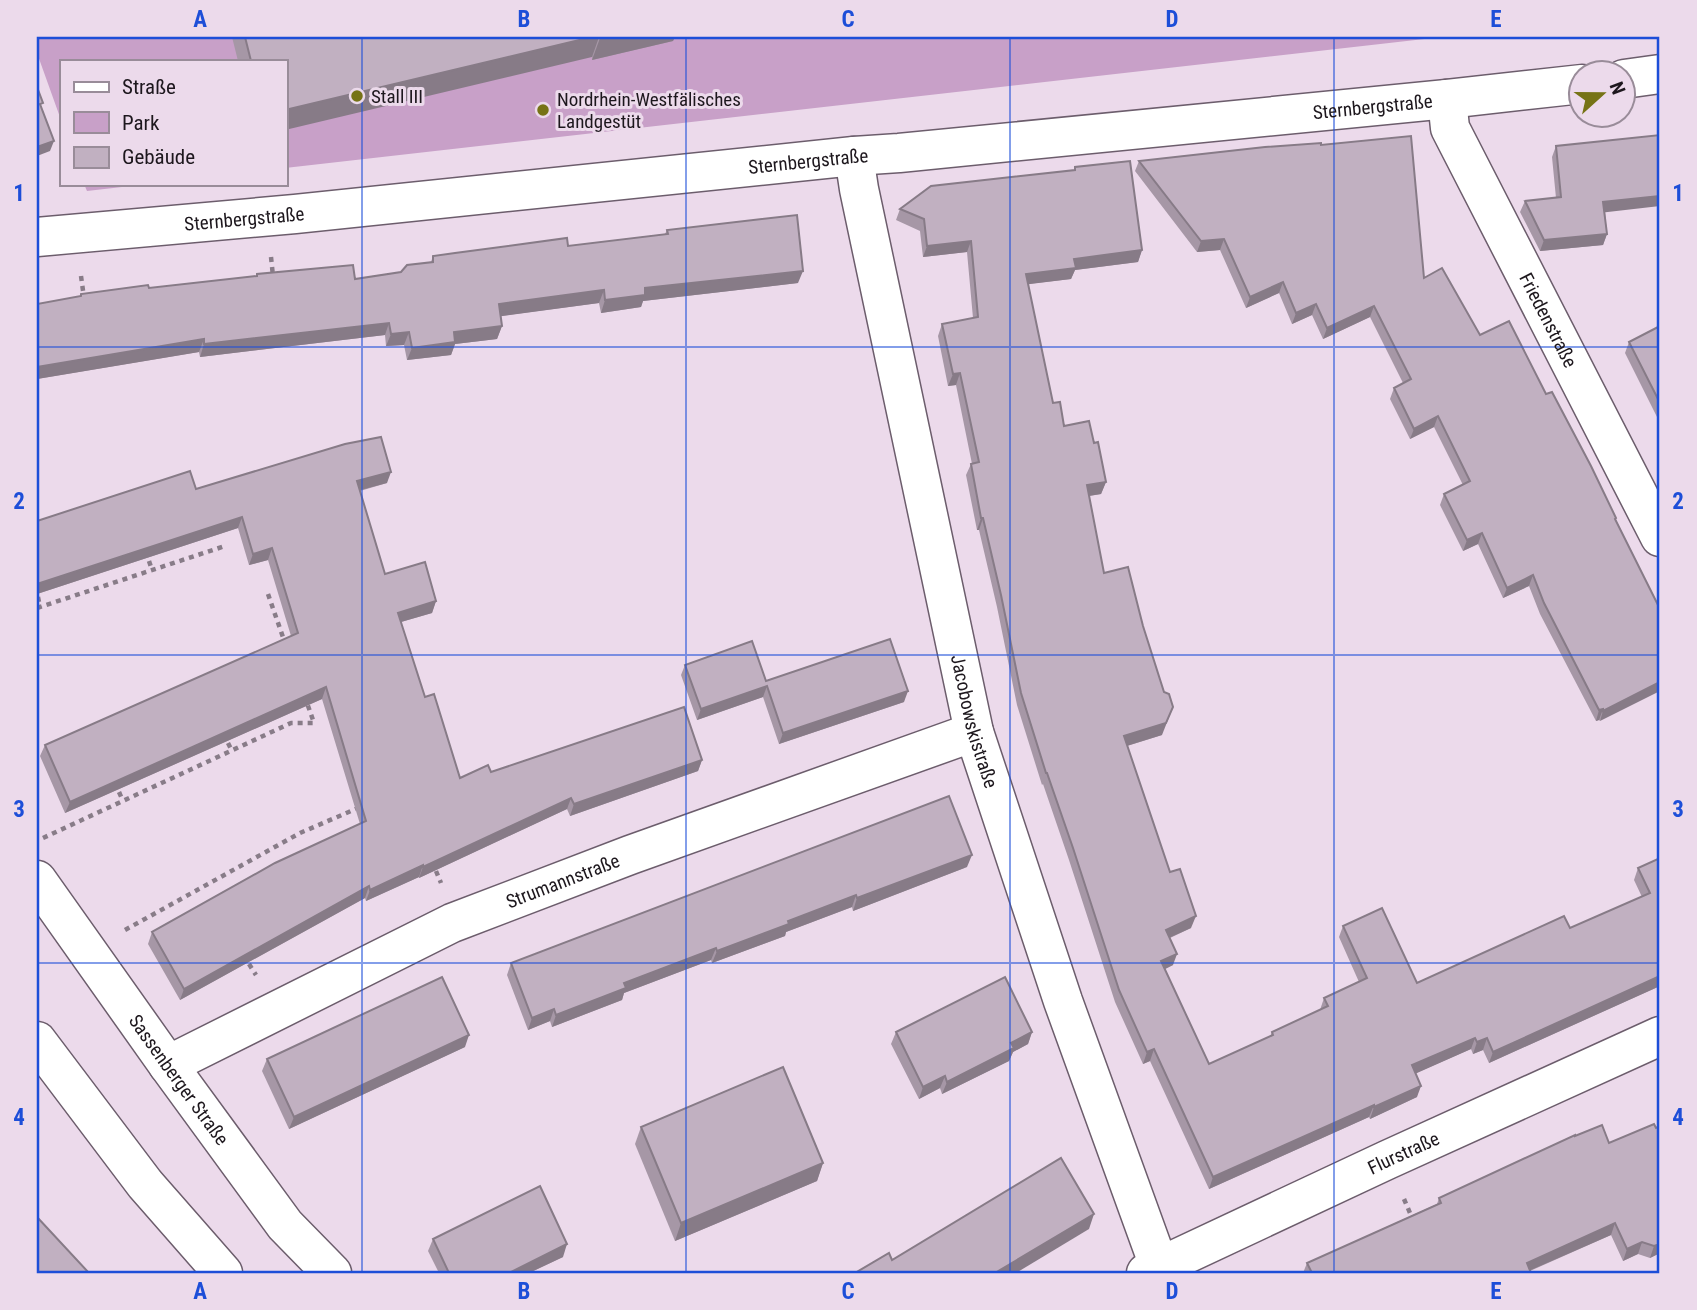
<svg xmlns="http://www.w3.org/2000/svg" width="1697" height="1310" viewBox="0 0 1697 1310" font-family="'Roboto Condensed',sans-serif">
<rect width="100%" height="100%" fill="#ecdaeb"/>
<g fill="#c8a0c8">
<path d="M37,37H1442L285,168V61H61V120L37,53Z"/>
<path d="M84,184H148L87,191Z"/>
</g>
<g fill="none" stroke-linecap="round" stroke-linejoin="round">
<g stroke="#6c5d6c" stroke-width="41">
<g id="street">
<path d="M1624,79L1660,74"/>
<path id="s1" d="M1447,99L1450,128L1660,537"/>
<path id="s2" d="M854,156L859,189L974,732L1063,1001L1159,1266"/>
<path id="s3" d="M37,237L295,214L854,156L899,153L1447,99L1582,84"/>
<path id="s4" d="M37,880L168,1065L285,1225L332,1273"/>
<path id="s5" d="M168,1065L452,923L630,855L974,732"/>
<path id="s6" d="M1146,1273L1387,1160L1660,1036"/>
</g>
</g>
<g stroke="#6c5d6c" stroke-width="41">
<path id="secondary" d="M37,1041L145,1184L223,1273"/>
</g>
<g stroke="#887c88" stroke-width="4.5" stroke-dasharray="5 5" stroke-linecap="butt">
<path d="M271,257L273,276"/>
<path d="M81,276L84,298"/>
<path d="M149,561L152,570"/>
<path d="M268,594L285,643"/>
<path d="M38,597L40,607"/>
<path d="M37,608L225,546"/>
<path d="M228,743L232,751"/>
<path d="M119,792L123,801"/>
<path d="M43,838L291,723H314L306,700"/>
<path d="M436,871L441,883"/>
<path d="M125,930L300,833L358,808"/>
<path d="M249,964L256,975"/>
<path d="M1404,1199L1413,1220"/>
</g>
<use href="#street" stroke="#fff" stroke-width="38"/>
<use href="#secondary" stroke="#fff" stroke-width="38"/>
</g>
<g fill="#a697a6">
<path d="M232,37H675L673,41L592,60V57L285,61H238Z"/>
<path d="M1321,145L1424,278L1480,335L1546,394L1616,518V520L1660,609L1600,721L1599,720L1596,721L1540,614L1529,586L1503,598L1478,544L1463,551L1440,505L1444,494L1463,485L1434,427L1410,439L1390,399L1394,388L1403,383L1370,317L1323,339L1312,315L1292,324L1279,293L1246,308L1220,250L1197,252L1135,171L1139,161Z"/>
<path d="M1556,146L1605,212L1607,234L1603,245L1540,251L1520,212L1525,201L1556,198L1552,157Z"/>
<path d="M1075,167L1142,250L1138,262L1075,270L1071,279L1028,284L1053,403L1064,426L1094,443L1106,482L1101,494L1089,496L1104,573L1162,735L1127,746L1170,872L1191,928L1170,938L1173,965L1165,969L1209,1064L1270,1037L1272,1032L1320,1010L1324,998L1359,982L1339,937L1343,926L1417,983L1570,928L1642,897L1634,880L1638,868L1660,858V986L1489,1063L1483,1050L1473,1054L1471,1049L1416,1073L1417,1097L1370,1119L1369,1117L1209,1189L1150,1061L1143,1064L1115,1002L1069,860L1043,784L1042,785L1017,705L997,607L979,530H977L966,475L971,464H972L956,385L948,386L938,336L942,324L973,318L967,252L923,257L920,231L896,220L900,209L1074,170Z"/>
<path d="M667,230L798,283L643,301L641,307L601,313L599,303L501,316L502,326L497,339L455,344L451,355L407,360L404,345L386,346L385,335L200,357L199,352L37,379V304L80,296L81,294L149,288L355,279L401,272L431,262L433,256L568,246L665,234Z"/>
<path d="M1660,326V416L1657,417L1625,353L1629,342Z"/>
<path d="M387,483L360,491L385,574L436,601L432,613L401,622L425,697L460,778L491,772L702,760L698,771L570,816L567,809L419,878V877L366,901L365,898L180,1000L148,944L152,932L360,824L322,699L65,813L40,756L45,745L291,636L268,560L249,565L238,528L37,594V521L196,489Z"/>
<path d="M685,665L766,681L904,702L779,744L763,697L697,720L681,675Z"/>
<path d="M967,867L853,911L852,907L786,932L785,936L712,963L711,960L624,993L622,1000L552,1027L550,1021L528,1030L507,975L511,963Z"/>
<path d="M896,1032H1032L1028,1044L1013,1052L1009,1061L942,1094L940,1088L919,1099L891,1044Z"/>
<path d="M465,1047L289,1129L262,1071L267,1059Z"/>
<path d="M1660,1126V1253L1650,1258L1638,1254L1623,1261L1611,1235L1530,1271L1531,1273H1303L1307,1263L1437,1204L1439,1198L1575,1136L1609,1143Z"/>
<path d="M641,1127L823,1163L817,1181L675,1241L635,1144Z"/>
<path d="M433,1239L563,1257L529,1273H439L428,1251Z"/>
</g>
<g fill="#877b87">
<path d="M592,37H599L592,57L285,130V110Z"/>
<path d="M606,37H675L673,41L592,60L600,38Z"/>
<path d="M54,141L50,151L37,156V147Z"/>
<path d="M1660,196V206L1599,213L1603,202Z"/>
<path d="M1607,234L1603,245L1540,251L1544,240Z"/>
<path d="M1224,239L1220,250L1197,252L1201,241Z"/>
<path d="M971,241L967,252L923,257L927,246Z"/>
<path d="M1142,250L1138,262L1075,270L1071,279L1022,285L1026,274L1074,259Z"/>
<path d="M803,271L798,283L643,301L641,307L601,313L605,300L645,288Z"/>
<path d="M1283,282L1279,293L1246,308L1250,297Z"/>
<path d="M604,290L599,303L495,317L499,304Z"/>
<path d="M1316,304L1312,315L1292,324L1296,313Z"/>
<path d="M1374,306L1370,317L1323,339L1327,328Z"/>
<path d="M389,323L385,335L200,357L204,344Z"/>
<path d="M502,326L497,339L455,344L451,355L407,360L412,348L454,332Z"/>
<path d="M409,332L404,345L386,346L391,334Z"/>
<path d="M204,339L199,352L37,379V367Z"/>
<path d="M960,373L956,385L948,386L953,374Z"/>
<path d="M1438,416L1434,427L1410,439L1414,429Z"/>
<path d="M391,472L387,483L353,492L357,481Z"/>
<path d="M1106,482L1101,494L1082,497L1087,485Z"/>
<path d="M242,517L238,528L37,594V584Z"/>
<path d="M981,518H983L979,530H977Z"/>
<path d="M1482,533L1478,544L1463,551L1467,540Z"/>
<path d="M272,548L268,560L249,565L253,554Z"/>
<path d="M1533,575L1529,586L1503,598L1507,588Z"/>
<path d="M436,601L432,613L394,624L398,613Z"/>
<path d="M1660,682V691L1600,721L1603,711Z"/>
<path d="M767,686L763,697L697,720L701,709Z"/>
<path d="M326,687L322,699L65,813L70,802Z"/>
<path d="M908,691L904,702L779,744L783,733Z"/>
<path d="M1173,707L1162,735L1120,748L1124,736Z"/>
<path d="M1603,709L1599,720L1596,721L1599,710Z"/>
<path d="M702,760L698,771L570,816L574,804Z"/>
<path d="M571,798L567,809L419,878L423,867Z"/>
<path d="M972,855L967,867L853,911L857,898Z"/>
<path d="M423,865L419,877L366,901L370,890Z"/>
<path d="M369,886L365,898L180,1000L184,989Z"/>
<path d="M856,895L852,907L786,932L785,936L712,963L717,951L788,921Z"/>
<path d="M1196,916L1191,928L1162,941L1166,930Z"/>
<path d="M716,948L711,960L624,993L622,1000L552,1027L556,1015L624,983Z"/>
<path d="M1177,954L1173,965L1157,973L1161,961Z"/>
<path d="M1660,976V986L1489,1063L1493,1052Z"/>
<path d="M554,1009L550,1021L528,1030L532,1018Z"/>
<path d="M1032,1032L1028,1044L1013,1052L1009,1061L942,1094L947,1082L1011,1043Z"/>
<path d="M469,1035L465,1047L289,1129L294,1117Z"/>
<path d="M1475,1038L1471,1049L1408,1077L1412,1065Z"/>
<path d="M1487,1038L1483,1050L1473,1054L1477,1042Z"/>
<path d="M1154,1049L1150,1061L1143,1064L1147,1052Z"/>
<path d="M945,1076L940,1088L919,1099L923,1087Z"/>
<path d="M1421,1086L1417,1097L1370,1119L1374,1107Z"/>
<path d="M1374,1105L1369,1117L1209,1189L1213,1177Z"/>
<path d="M823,1163L817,1181L675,1241L681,1223Z"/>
<path d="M1094,1214L1089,1229L1016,1273H995Z"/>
<path d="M1615,1223L1611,1235L1524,1273L1527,1263Z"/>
<path d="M1642,1242L1638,1254L1623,1261L1627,1249Z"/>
<path d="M567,1244L563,1257L529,1273H509Z"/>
<path d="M1660,1244V1253L1650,1258L1654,1246Z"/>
</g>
<g fill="#c1b0c1" stroke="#877b87" stroke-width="2">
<path d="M245,37H592L285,110V61H251Z"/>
<path d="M37,87L43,103L40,104L54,141L37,147Z"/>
<path d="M1660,135V196L1603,202L1607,234L1544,240L1525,201L1561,197L1556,146Z"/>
<path d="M1411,136L1424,278L1442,268L1480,335L1509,321L1546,394L1552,392L1591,466L1616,518L1615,519L1660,609V682L1603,711V709L1599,710L1544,603L1533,575L1507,588L1482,533L1467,540L1444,494L1470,481L1438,416L1414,429L1394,388L1411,379L1374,306L1327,328L1316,304L1296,313L1283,282L1250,297L1224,239L1201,241L1139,161L1265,147L1321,143V145Z"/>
<path d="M1130,161L1142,250L1074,259L1076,268L1026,274L1053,403L1060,402L1064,426L1089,421L1094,443L1098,442L1106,482L1087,485L1104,573L1128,567L1143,626L1164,692L1169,694L1173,707L1166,723L1124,736L1170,872L1180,869L1196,916L1166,930L1177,954L1161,961L1209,1064L1273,1035L1272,1032L1328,1006L1324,998L1367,978L1343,926L1382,908L1417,983L1564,916L1570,928L1650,893L1638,868L1660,858V976L1493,1052L1487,1038L1477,1042L1475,1038L1412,1065L1421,1086L1374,1107V1105L1213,1177L1154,1049L1147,1052L1119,990L1073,848L1047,773H1046L1021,693L1001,595L983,518H981L971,464L979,462L960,373L953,374L942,324L978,317L971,241L927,246L924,219L900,209L931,186L1075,170V167Z"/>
<path d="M797,215L803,271L645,288V295L605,300L604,290L499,304L502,326L454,332L455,342L412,348L409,332L391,334L389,323L204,344V339L37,367V304L81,296V294L148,285L149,288L257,276V274L353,265L355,279L401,272L407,265L433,262V256L455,253L567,238L568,246L668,234L667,230Z"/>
<path d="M1660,326V403L1629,342Z"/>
<path d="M381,437L391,472L357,481L385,574L425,562L436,601L398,613L425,697L434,694L460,778L488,765L491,772L684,707L702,760L574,804L571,798L423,867V865L370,890L369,886L184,989L152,932L275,863L366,821L326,687L70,802L45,745L298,633L272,548L253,554L242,517L37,584V521L190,471L196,489L345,444Z"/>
<path d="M890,639L908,691L783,733L767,686L701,709L685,665L752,641L766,681Z"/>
<path d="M949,796L972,855L857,898L856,895L788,921L789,924L717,951L716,948L624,983L626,988L556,1015L554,1009L532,1018L511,963Z"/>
<path d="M442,977L469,1035L294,1117L267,1059Z"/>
<path d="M1005,977L1032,1032L1011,1043L1014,1048L947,1082L945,1076L923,1087L896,1032Z"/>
<path d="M783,1067L823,1163L681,1223L641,1127Z"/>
<path d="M1654,1124L1656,1128L1660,1126V1244L1654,1246L1642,1242L1627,1249L1615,1223L1527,1263L1531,1273H1312L1307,1263L1441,1203L1439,1198L1575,1135V1136L1602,1125L1609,1143Z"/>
<path d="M1061,1158L1094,1214L995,1273H855L889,1253L892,1260Z"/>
<path d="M540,1186L567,1244L509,1273H449L433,1239Z"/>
<path d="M37,1217L89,1273H37Z"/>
</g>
<path fill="none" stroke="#1d4ed8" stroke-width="2" stroke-opacity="0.55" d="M362,37V1273M686,37V1273M1010,37V1273M1334,37V1273M37,347H1660M37,655H1660M37,963H1660"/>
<g fill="#767316" stroke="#ecdaeb" stroke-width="2.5">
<circle cx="357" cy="96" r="7"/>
<circle cx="543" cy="110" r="7"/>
</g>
<g text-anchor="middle" stroke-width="6" stroke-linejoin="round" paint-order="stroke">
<g font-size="19" fill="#1d171d" stroke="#ecdaeb" text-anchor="start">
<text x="371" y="103">Stall III</text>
<text x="557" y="106">Nordrhein-Westfälisches<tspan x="557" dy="22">Landgestüt</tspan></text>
</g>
<g font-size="19" fill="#1d171d" stroke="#ecdaeb">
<text dy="7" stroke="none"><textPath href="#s3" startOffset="1342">Sternbergstraße</textPath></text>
<text dy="7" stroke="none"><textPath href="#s3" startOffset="775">Sternbergstraße</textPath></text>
<text dy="7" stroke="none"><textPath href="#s3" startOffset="208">Sternbergstraße</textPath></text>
<text dy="7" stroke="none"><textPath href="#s1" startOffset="245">Friedenstraße</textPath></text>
<text dy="7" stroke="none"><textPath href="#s2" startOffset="578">Jacobowskistraße</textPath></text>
<text dy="7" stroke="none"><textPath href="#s5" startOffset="436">Strumannstraße</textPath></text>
<text dy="7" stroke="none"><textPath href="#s4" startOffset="245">Sassenberger Straße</textPath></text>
<text dy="7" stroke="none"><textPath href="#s6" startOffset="284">Flurstraße</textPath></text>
</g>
</g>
<rect width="1697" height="1310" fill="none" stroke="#ecdaeb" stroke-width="77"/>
<rect x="60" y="60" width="228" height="126" fill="#ecdaeb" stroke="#998c99" stroke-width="2"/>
<rect x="74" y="82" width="35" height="10" fill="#ffffff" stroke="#998c99" stroke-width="2"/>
<text x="122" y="94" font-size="21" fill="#1d171d">Straße</text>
<rect x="74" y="112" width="35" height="21" fill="#c8a0c8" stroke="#998c99" stroke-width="2"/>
<text x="122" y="130" font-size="21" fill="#1d171d">Park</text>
<rect x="74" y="147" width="35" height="21" fill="#c1b0c1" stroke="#998c99" stroke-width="2"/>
<text x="122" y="164" font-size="21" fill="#1d171d">Gebäude</text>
<g transform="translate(1602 94) rotate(69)"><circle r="33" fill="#ecdaeb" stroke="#998c99" stroke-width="2"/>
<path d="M0-5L12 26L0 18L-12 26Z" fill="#767316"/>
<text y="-10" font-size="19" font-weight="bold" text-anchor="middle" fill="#1d171d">N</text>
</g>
<rect x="38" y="38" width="1620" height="1234" fill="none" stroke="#1d4ed8" stroke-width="2.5"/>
<g font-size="23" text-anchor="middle" font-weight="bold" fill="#1d4ed8">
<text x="200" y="27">A</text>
<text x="524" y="27">B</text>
<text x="848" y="27">C</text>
<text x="1172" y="27">D</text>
<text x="1496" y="27">E</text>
<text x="19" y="201">1</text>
<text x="1678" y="201">1</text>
<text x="19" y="509">2</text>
<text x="1678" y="509">2</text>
<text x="19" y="817">3</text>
<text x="1678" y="817">3</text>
<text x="19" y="1125">4</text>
<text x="1678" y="1125">4</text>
<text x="200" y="1299">A</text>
<text x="524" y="1299">B</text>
<text x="848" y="1299">C</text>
<text x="1172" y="1299">D</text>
<text x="1496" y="1299">E</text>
</g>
</svg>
